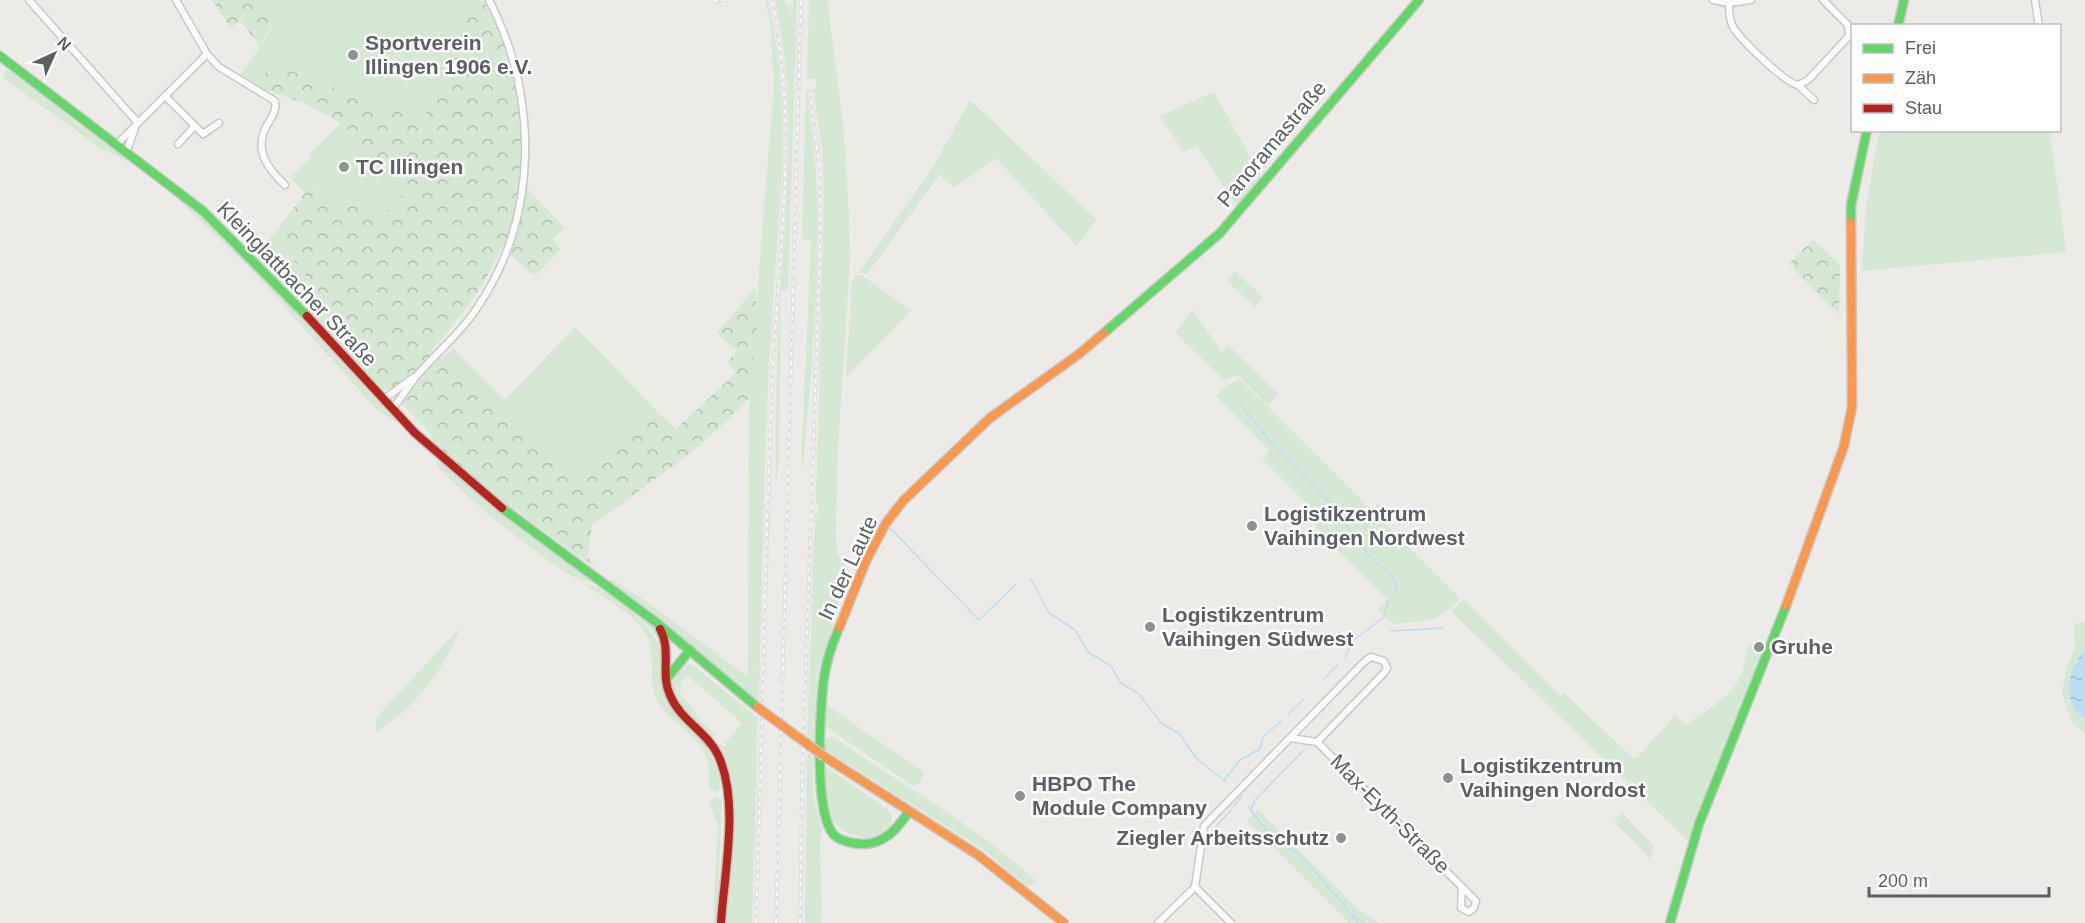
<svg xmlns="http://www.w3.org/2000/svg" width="2085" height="923" viewBox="0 0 2085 923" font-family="Arial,sans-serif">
<defs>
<pattern id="forest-crowns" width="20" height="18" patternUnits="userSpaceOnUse" patternTransform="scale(1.5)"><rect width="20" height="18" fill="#d5e8d3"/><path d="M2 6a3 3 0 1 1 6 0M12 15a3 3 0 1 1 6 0" fill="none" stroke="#b0bfaf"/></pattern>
<pattern id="water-ripples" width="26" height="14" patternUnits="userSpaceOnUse" patternTransform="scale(1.5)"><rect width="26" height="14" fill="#bcdef5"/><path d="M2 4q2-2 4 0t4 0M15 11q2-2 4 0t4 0" fill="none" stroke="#9cb7ca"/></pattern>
</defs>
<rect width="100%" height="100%" fill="#ecebe7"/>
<g fill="#d5e8d3">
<path d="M265,0H466L471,12L423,120L273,64L256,86L239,77L266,38L277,16Z"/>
<path d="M765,0H768C794,117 778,214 771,330C764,454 762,579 759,703L689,643L608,581L613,580L650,604L748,677L749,398L774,85L770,21Z"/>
<path d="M775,0H785L788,10L794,8L792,0H797L788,289L781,291L779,462L776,483C775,420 776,358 780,296C787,195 797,99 775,0Z"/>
<path d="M809,0H827L844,134L849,216L850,260L837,466L836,542L837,553L850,572L838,597L839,607L818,670L813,743L807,739L815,514L819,513L816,500L824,195L822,150L814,93L808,94C810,127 816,160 817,194C820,285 811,376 803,466H801L811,240L802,239L806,90L815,89L817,79L807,78Z"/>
<path d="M6,70H13L79,125L139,167L100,148L10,83L3,76Z"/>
<path d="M1214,92L1261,177L1237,206L1197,146L1184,152L1160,116Z"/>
<path d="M970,100L1097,220L1076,245L996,158L954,188L940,174L867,274L859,272L933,167Z"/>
<path d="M341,123L408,188L379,218L355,195L341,208L314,183L305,193L290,178L311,157L309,154Z"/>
<path d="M1879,131H2050L2066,252L1862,271L1866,207Z"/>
<path d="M165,187L204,216L259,269L397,422L376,409L249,267Z"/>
<path d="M273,235L326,301L366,368L389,390L377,387L255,257Z"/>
<path d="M1235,271L1263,297L1255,307L1226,280Z"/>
<path d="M862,275L911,311L846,377L852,281L856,276Z"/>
<path d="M1193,310L1222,353L1228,345L1278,394L1268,405L1238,375L1224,380L1175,333Z"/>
<path d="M575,327L658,412L572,479L502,409L442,358L453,348L505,400Z"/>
<path d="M1240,379L1460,598C1434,627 1428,619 1394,624L1378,609L1387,599L1315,527L1322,519L1262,459L1269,450L1216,396L1226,386Z"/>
<path d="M437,462H440L642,615L660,636L663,644L636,612L599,585L573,577L543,557L491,517L437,467Z"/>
<path d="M584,584C616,590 645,621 661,647L666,649C663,661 660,674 662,686C670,729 720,738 720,789L716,792L709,788C708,778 710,766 706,756C697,734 669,722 657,701C649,685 653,668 651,651C649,620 607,600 584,584Z"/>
<path d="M1464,599L1561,696L1564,693L1633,758H1637L1675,715L1686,725C1705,710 1731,699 1741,675C1748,660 1741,648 1758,640L1766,643L1688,841L1451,611Z"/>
<path d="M2085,622V733L2073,724L2062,694L2066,669L2075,649L2074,624Z"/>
<path d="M460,628C443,672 416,706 376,733V719L382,711Z"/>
<path d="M683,661L694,666L758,718L752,923H725L731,805L718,749L720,744L724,747L726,744L723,740L726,742L742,723L687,675L681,683L680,693L703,723L717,735L711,737C698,727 666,698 670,681C672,674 679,667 683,661Z"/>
<path d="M826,705L924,772L918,785L913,786L828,728L825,725Z"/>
<path d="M832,736C900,784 974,824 1036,881L1029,887L983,849L824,749L825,740Z"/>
<path d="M807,753L813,758V795L822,830L820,844L822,923H805Z"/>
<path d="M823,765L887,809L892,815C892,846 849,841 835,823C823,808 824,783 823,765Z"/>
<path d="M716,797L722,800L717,923H713L718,824L709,803Z"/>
<path d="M1258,810L1359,910L1380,923H1349L1247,821Z"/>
<path d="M1622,813L1653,845L1650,859L1614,821Z"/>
</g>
<g fill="url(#forest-crowns)">
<path d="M212,0H265L277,16L260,46L240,21L230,28Z"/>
<path d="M466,0H483C515,52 525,121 519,180L565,228L553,239L561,249L537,274H531L502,247C484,287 461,317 432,350L502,409L572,479L658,412L676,429L736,373L727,362L737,351L717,333L756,287L757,324L749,398L728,420L687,456L592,525L588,557L597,569L487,491L439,449L426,428L366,368L326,301L273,235L313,183L341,207L355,194L379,218L408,188L341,123L303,103L256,86L272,64L423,120L471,12Z"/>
<path d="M1813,239L1840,265L1839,315L1789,264Z"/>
</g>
<path fill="url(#water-ripples)" d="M2085,650V719C2060,702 2068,669 2085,650Z"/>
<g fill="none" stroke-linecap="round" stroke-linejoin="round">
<g stroke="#bcdef5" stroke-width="1.5">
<path d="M1241,405L1272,444L1329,502L1367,553L1395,580L1397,591"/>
<path d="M890,528L979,620L1016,584"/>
<path d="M1031,579L1049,613L1075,630L1088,652L1111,666L1121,683L1139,694L1162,724L1179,733L1196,758L1226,782"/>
<path d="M1391,631L1442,628"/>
<path d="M1345,657L1354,640L1384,617L1388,601"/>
<path d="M1324,679L1338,664"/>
<path d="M1288,714L1303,700"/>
<path d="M1224,780L1240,760L1260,749L1263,737L1281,721"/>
<path d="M1234,806L1241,797"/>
<path d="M1248,806L1271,837L1301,856L1350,912L1365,923"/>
<path d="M1251,809L1255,800L1304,750"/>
<path d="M1212,831L1231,810"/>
<path d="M1353,916L1358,923"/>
</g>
<g stroke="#c8c9c9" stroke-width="9">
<g id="street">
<path d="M29,0L138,123"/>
<path d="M176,0L207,54L219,67L275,101C277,112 271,117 266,127C254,151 268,169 285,185"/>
<path d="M1713,0L1729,3L1751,0"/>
<path d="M2035,0L2039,26"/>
<path d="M1729,3C1729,11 1729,20 1733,27C1740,39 1785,83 1798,85L1808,80L1849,36L1848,25L1823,0"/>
<path d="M1798,85L1814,100"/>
<path d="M165,96L203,134L219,123"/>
<path d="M178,144L195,126"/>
<path d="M116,145L207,54"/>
<path d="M126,153L135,128"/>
<path d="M383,400L414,377"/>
<path d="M392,409C402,398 409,384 419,373C438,351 461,333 477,308C539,217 539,97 489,0"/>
<path d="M1290,738L1317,742"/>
<path d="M1317,742L1462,887L1461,908L1469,912L1474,908L1476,901L1462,887"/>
<path d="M1195,887L1231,923"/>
<path d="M1158,923L1195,887L1204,826L1365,661L1371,657L1384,661L1387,668L1384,673L1317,742"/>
</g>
</g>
<g stroke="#c7c7c8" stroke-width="11">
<g id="fast">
<path d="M1898,26L1904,0"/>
<path d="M0,56L203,211L307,316"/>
<path d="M1851,222V205L1867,130"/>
<path d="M1104,333L1220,233L1419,0"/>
<path d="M502,508L657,623L757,707"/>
<path d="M839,628C831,646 825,666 823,685C820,717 814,809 833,834C839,841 854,844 863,844C885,844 898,828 909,811"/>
<path d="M667,678L690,650"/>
<path d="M1670,923L1699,824L1786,606"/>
</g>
</g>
<g stroke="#c7c7c8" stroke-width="11">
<g id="slow">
<path d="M1786,606L1844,446L1852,407L1851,222"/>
<path d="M839,628L866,561L886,523L903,501L990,418L1079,354L1104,333"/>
<path d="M825,757L978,855L1064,923"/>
</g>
</g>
<g stroke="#c7c7c8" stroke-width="11">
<g id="jam">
<path d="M307,316L415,433L502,508"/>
<path d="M660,629C672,651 660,674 670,695C680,720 707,732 718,755C740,802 724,873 721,923"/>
</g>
</g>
<use href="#street" stroke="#fcfcfb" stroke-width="6"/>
<use href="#fast" stroke="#63d668" stroke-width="8"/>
<use href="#slow" stroke="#ff974d" stroke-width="8"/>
<use href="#jam" stroke="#b3261e" stroke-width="8"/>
<g stroke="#e3e2e2" stroke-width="4">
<g id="rail">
<path d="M713,0L725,4"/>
<path d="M788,0L791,9"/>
<path d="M756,923C762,743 765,564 772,384C778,255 799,128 772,0"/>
<path d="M776,923L801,0"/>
<path d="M800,923L802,783L820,249V173L810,93"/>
</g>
</g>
<use href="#rail" stroke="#fff" stroke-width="1.5" stroke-dasharray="4.5" stroke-linecap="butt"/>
<g stroke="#c7c7c8" stroke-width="11" stroke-linecap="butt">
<path id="slow-bridge" d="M757,707L825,757"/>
</g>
<use href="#slow-bridge" stroke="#ff974d" stroke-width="8"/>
</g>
<g fill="#8e9192" stroke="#fff" stroke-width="2">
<circle cx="353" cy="55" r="6"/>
<circle cx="344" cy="167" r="6"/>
<circle cx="1252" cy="526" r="6"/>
<circle cx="1150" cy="627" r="6"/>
<circle cx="1759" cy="647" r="6"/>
<circle cx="1448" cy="778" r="6"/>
<circle cx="1020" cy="796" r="6"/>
<circle cx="1341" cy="838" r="6"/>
</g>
<g text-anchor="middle" stroke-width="5" stroke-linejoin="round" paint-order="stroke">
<g font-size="21" font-weight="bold" fill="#5c6065" stroke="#fff" text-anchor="start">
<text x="365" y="50">Sportverein<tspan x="365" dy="24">Illingen 1906 e.V.</tspan></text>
<text x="356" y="174">TC Illingen</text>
<text x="1264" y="521">Logistikzentrum<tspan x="1264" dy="24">Vaihingen Nordwest</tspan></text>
<text x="1162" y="622">Logistikzentrum<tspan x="1162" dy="24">Vaihingen Südwest</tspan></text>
<text x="1771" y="654">Gruhe</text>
<text x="1460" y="773">Logistikzentrum<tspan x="1460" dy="24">Vaihingen Nordost</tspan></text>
<text x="1032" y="791">HBPO The<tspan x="1032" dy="24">Module Company</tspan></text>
<text x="1329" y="845" text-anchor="end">Ziegler Arbeitsschutz</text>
</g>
<g font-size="21" fill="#5c6065" stroke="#fff">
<text transform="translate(1272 144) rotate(-50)" y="7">Panoramastraße</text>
<text transform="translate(297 284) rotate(46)" y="7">Kleinglattbacher Straße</text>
<text transform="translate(848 568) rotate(-65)" y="7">In der Laute</text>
<text transform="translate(1390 814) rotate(45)" y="7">Max-Eyth-Straße</text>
</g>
</g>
<rect x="1851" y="24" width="210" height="108" fill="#ffffff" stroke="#bebfc1" stroke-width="1.5"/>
<rect x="1863" y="44" width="30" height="9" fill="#63d668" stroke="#bebfc1" stroke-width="1.5"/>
<text x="1905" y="54" font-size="18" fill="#5c6065">Frei</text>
<rect x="1863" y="74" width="30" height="9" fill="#ff974d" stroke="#bebfc1" stroke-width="1.5"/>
<text x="1905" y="84" font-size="18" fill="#5c6065">Zäh</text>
<rect x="1863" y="104" width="30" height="9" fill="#b3261e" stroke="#bebfc1" stroke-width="1.5"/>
<text x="1905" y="114" font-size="18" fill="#5c6065">Stau</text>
<g transform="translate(54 54) rotate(45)" stroke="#ffffff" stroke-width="4.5" paint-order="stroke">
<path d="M0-4.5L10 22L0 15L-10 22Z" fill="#5c6065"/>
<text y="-9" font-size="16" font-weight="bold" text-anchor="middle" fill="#5c6065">N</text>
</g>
<path d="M1869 887v9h180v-9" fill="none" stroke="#5c6065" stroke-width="3"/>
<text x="1878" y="887" font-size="18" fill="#5c6065" stroke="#ffffff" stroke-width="4.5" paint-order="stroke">200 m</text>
</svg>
